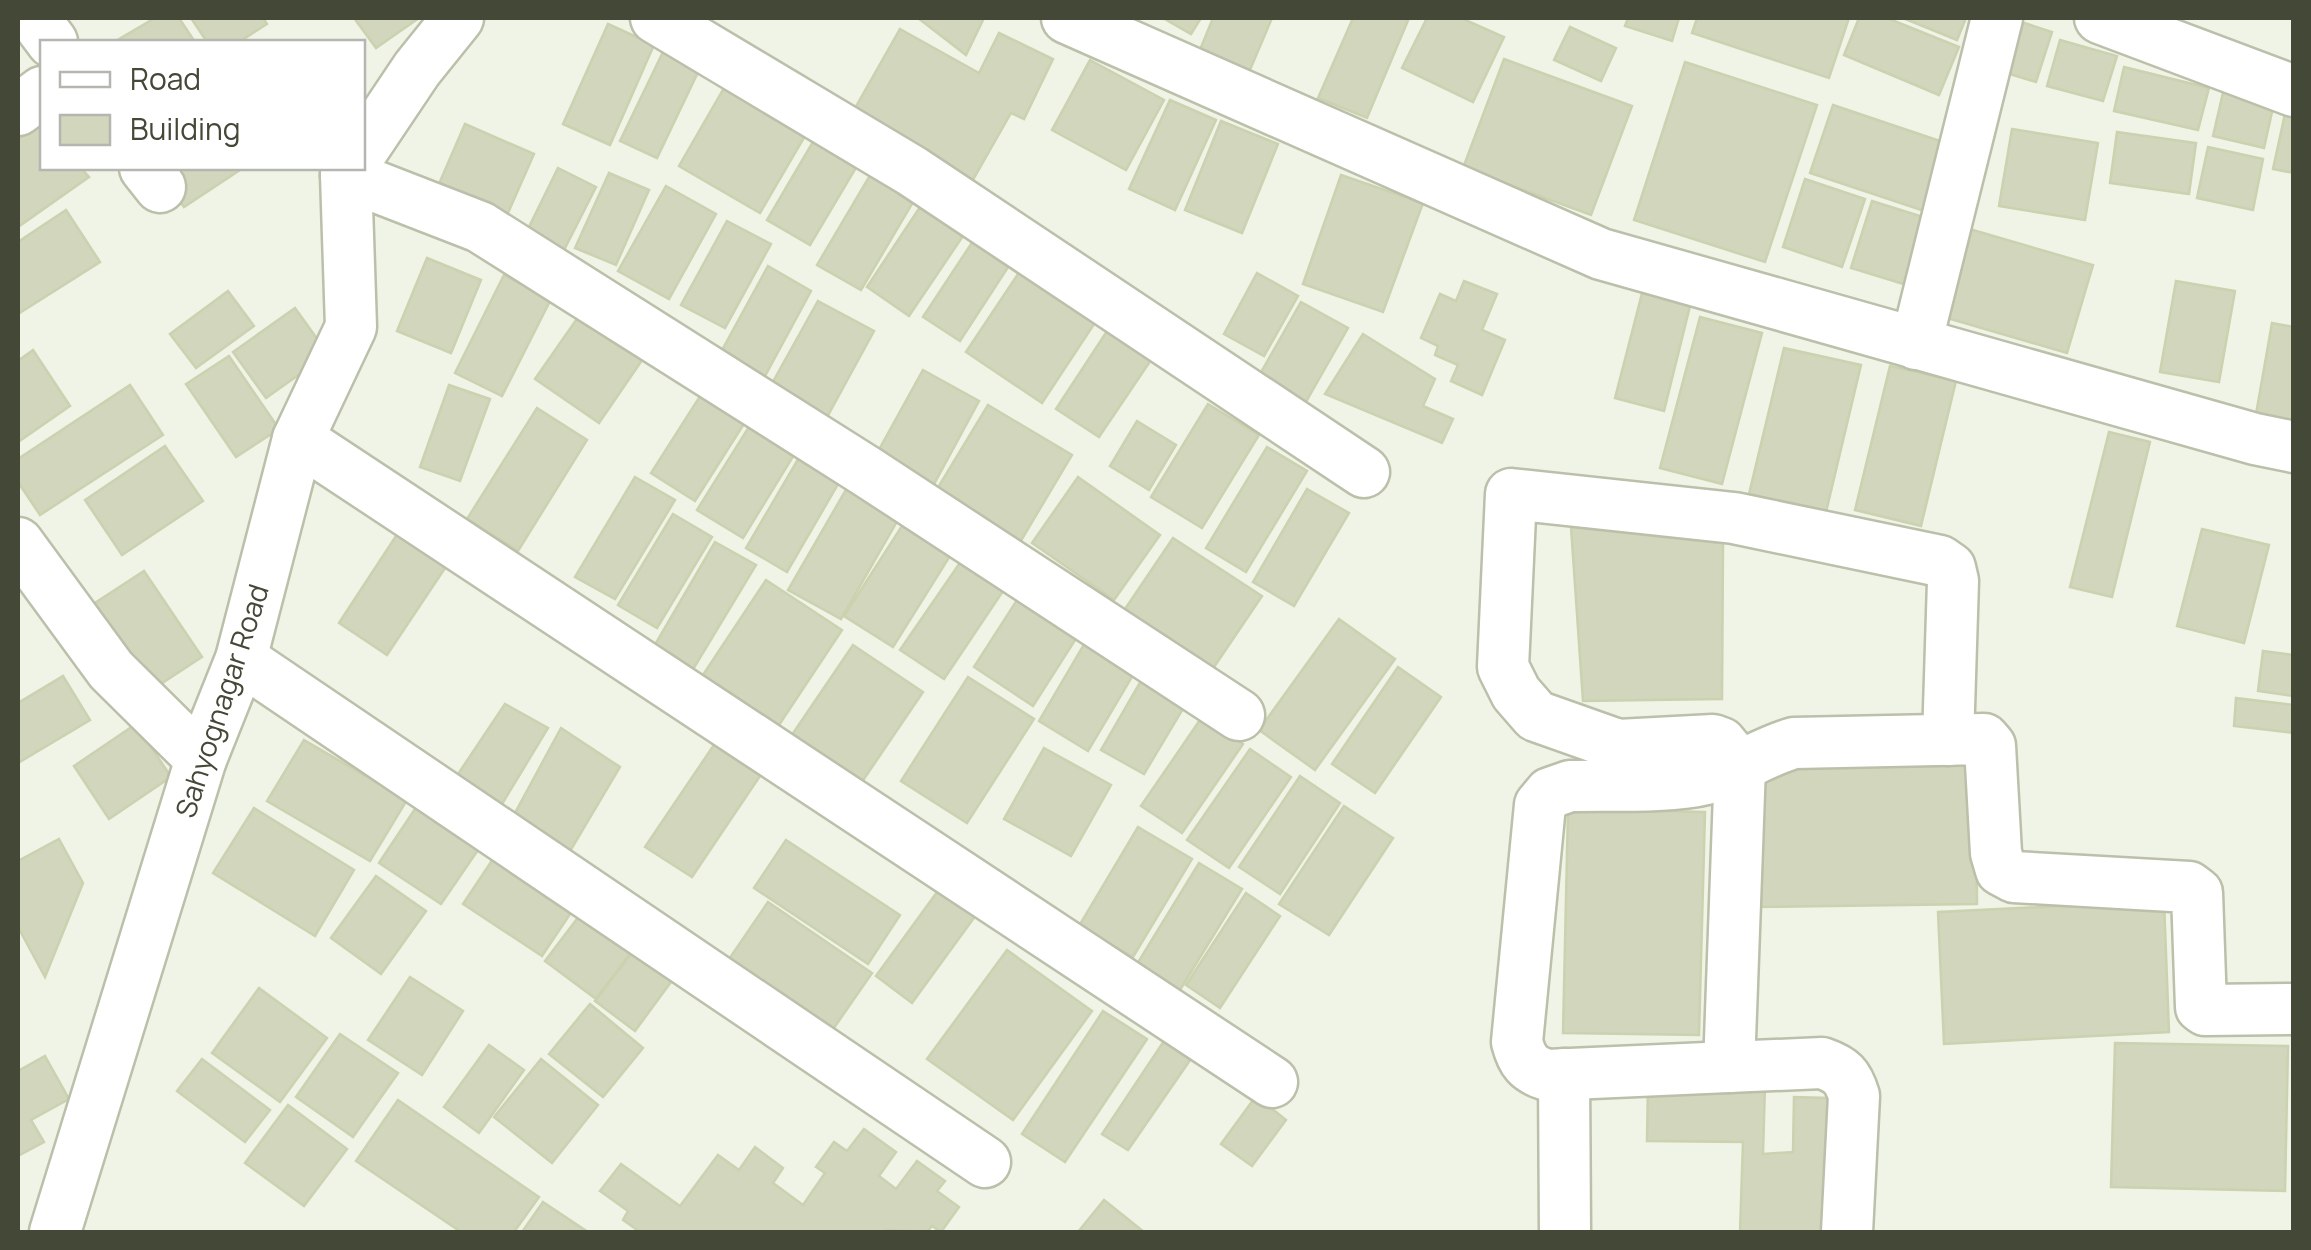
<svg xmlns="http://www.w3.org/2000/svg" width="2311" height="1250" viewBox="0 0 2311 1250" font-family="Manrope,sans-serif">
<rect width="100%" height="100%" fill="#f0f4e7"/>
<g fill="#d1d6bc" stroke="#cad2af" stroke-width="2.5">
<path d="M155,18H179L195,42H114Z"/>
<path d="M191,18H263L267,24L239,42H207Z"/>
<path d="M354,18H419L376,48Z"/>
<path d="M918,18H984L966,55Z"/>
<path d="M1163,18H1201L1191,34Z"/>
<path d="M1213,18H1272L1247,77L1197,57Z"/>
<path d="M1353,18H1409L1367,118L1318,98Z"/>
<path d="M1427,18H1461L1504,37L1473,102L1402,68Z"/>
<path d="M1628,18H1679L1672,41L1625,26Z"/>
<path d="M1697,18H1849L1829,78L1692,33Z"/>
<path d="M1859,18H1887L1959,47L1939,95L1844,55Z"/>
<path d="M1903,18H1966L1957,40Z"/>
<path d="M2009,18L2052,32L2036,82L1993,69Z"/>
<path d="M608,24L654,45L610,145L563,124Z"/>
<path d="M1570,27L1616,48L1601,81L1554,60Z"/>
<path d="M900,29L979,73L999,33L1053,59L1024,119L1011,113L970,185L850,117Z"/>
<path d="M2060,40L2117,56L2103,101L2047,86Z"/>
<path d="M664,50L700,68L657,158L620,141Z"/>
<path d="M1504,59L1632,106L1591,215L1463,168Z"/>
<path d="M1090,60L1164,100L1126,170L1052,130Z"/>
<path d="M1685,62L1817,105L1765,262L1634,220Z"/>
<path d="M2124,67L2209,88L2198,130L2114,111Z"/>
<path d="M2225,84L2276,94L2264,148L2213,136Z"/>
<path d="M724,88L805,136L760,213L679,166Z"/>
<path d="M1170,100L1216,120L1175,210L1129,189Z"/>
<path d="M2288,100L2294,101V173L2273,169Z"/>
<path d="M1833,105L1955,146L1933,214L1810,173Z"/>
<path d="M42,116V168H81L89,177L18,227V134Z"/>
<path d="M1221,121L1278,144L1242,233L1185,210Z"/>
<path d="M465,124L534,154L504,222L435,193Z"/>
<path d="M2012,129L2098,143L2085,220L1999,206Z"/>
<path d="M2117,132L2196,143L2189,194L2110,183Z"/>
<path d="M817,135L860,161L810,245L767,220Z"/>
<path d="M2208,147L2263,159L2253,210L2197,198Z"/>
<path d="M875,167L919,192L861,290L817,265Z"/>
<path d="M156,168H243L184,207Z"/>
<path d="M558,168L596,187L564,250L527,231Z"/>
<path d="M609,173L649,190L616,265L575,248Z"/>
<path d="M1341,175L1423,203L1383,312L1303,284Z"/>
<path d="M1805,179L1865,199L1842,267L1783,247Z"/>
<path d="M666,186L716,214L669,299L618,271Z"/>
<path d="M926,198L969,227L909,316L867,287Z"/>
<path d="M1872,201L1936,221L1916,288L1851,268Z"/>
<path d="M66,210L100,262L18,314V242Z"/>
<path d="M727,221L771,244L725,328L681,305Z"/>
<path d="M1966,228L2093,265L2067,353L1940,316Z"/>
<path d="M979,232L1016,255L960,341L923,317Z"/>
<path d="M427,258L481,280L451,353L397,331Z"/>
<path d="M1024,265L1100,315L1042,403L966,352Z"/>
<path d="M768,266L811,291L765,376L721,352Z"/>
<path d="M1257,273L1298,296L1264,356L1224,334Z"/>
<path d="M1647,274L1695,286L1664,411L1615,398Z"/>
<path d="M504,275L551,299L502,396L455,373Z"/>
<path d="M1464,281L1497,294L1482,330L1505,340L1482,395L1451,381L1458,365L1435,355L1438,346L1421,338L1440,294L1456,301Z"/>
<path d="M2176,281L2235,291L2219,382L2160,372Z"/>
<path d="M228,291L254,326L196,368L170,334Z"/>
<path d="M818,301L874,331L826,419L770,387Z"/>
<path d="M1301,302L1348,328L1303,407L1256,381Z"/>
<path d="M588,303L651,347L599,423L535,379Z"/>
<path d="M295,308L328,354L266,398L233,352Z"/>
<path d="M1700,317L1762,333L1722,484L1660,468Z"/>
<path d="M1115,319L1159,348L1099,437L1056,409Z"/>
<path d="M2272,323L2294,327V427L2255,420Z"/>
<path d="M1363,334L1435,379L1423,406L1453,419L1442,443L1325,394Z"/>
<path d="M1784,348L1861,365L1826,512L1749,494Z"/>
<path d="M33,350L70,406L18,442V361Z"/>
<path d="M229,356L279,429L236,457L186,384Z"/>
<path d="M1890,366L1956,381L1921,526L1855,510Z"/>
<path d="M923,370L979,401L927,497L870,466Z"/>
<path d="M130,385L163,435L40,515L18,482V459Z"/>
<path d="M449,385L490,399L460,481L420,467Z"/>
<path d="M704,390L747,419L695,501L651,473Z"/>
<path d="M1208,404L1259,435L1202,528L1151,497Z"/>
<path d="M988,405L1072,455L1016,549L931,499Z"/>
<path d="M537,408L587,440L518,551L467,519Z"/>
<path d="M1137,421L1176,445L1149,490L1110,466Z"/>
<path d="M752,422L797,450L743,538L697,510Z"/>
<path d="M2109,432L2150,442L2112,597L2070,587Z"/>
<path d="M165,446L203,501L122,555L85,500Z"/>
<path d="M1267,447L1307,471L1246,572L1206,548Z"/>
<path d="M800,456L841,479L787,572L746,548Z"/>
<path d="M635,477L675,500L615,599L575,577Z"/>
<path d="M1078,477L1160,535L1114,600L1032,543Z"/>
<path d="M847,488L899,518L841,619L788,590Z"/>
<path d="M1307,489L1349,513L1294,606L1253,582Z"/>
<path d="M673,514L712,537L657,628L618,605Z"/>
<path d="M902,526L950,556L893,647L844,616Z"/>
<path d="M1571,527L1723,543L1722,699L1583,701Z"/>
<path d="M2202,529L2269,545L2244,643L2177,626Z"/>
<path d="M398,533L447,565L387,655L339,623Z"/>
<path d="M1173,538L1262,596L1210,673L1121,615Z"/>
<path d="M715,542L756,565L692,671L653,648Z"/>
<path d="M964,557L1007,585L944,679L900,650Z"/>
<path d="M144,571L202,657L144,695L87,608Z"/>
<path d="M766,580L842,630L779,725L703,675Z"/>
<path d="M1026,586L1086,623L1033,706L974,667Z"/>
<path d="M1339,619L1395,659L1315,770L1259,730Z"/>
<path d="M1089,636L1139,665L1088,751L1039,721Z"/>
<path d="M853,645L923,692L851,798L781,751Z"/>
<path d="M2263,651L2294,655V696L2258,691Z"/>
<path d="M1149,667L1193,692L1144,774L1101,750Z"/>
<path d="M1398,667L1441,697L1375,793L1332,764Z"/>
<path d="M63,676L90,720L18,763V703Z"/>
<path d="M968,677L1034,719L967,823L901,781Z"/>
<path d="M2236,698L2294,705V733L2234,726Z"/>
<path d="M505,704L548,728L493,819L450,786Z"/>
<path d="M1202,717L1243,744L1182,833L1141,806Z"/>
<path d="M136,724L171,777L109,819L74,766Z"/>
<path d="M561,728L620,767L566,858L509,824Z"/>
<path d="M722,733L768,764L692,877L645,847Z"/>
<path d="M304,740L407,800L370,861L267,801Z"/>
<path d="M1044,748L1111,785L1071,856L1004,819Z"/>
<path d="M1250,749L1291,777L1229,868L1187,840Z"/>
<path d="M1976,759L1977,904L1753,907L1752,762Z"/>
<path d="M1300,776L1340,803L1280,894L1239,867Z"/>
<path d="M417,806L480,847L441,904L379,863Z"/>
<path d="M1344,806L1393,838L1329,935L1279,904Z"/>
<path d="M254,808L354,870L315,936L213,873Z"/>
<path d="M1568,809L1705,812L1699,1035L1563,1033Z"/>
<path d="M1138,827L1192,859L1133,957L1079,926Z"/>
<path d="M59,839L83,883L45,977L18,927V861Z"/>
<path d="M786,840L900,915L868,964L754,888Z"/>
<path d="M501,847L580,899L542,956L463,904Z"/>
<path d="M1199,863L1242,889L1180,990L1137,964Z"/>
<path d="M376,876L426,911L381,974L331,938Z"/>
<path d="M940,888L976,915L912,1003L876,976Z"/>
<path d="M1246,893L1280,916L1220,1008L1186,985Z"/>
<path d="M2164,901L2169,1032L1944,1044L1938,912Z"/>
<path d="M768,902L872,973L827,1038L723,968Z"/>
<path d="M583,911L634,949L596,999L545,961Z"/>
<path d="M643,938L682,967L635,1031L595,1001Z"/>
<path d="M1007,950L1092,1011L1013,1120L927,1059Z"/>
<path d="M410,977L463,1011L422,1075L368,1040Z"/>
<path d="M259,988L327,1038L280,1102L212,1053Z"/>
<path d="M590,1004L643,1048L603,1097L549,1054Z"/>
<path d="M1103,1011L1147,1039L1065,1162L1022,1134Z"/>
<path d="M1170,1032L1197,1050L1128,1150L1102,1134Z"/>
<path d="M340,1034L398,1073L353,1137L296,1097Z"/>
<path d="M2115,1043L2288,1046L2285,1191L2111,1187Z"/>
<path d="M489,1045L524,1070L479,1133L444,1107Z"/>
<path d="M45,1056L69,1099L31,1120L44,1142L18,1156V1071Z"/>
<path d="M202,1059L270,1110L245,1142L177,1091Z"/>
<path d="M541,1059L598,1105L552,1163L494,1117Z"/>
<path d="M1648,1082L1765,1085L1763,1154L1793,1152L1794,1097L1830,1098L1825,1232H1740L1743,1142L1647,1141Z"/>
<path d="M1256,1096L1286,1120L1252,1166L1221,1144Z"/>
<path d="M398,1100L539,1197L514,1232H461L356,1161Z"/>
<path d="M288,1105L347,1149L304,1206L245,1163Z"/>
<path d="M864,1129L896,1152L879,1176L896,1189L917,1161L945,1181L937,1191L959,1207L941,1232L932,1226L927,1232L886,1230L884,1232H640L623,1220L628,1211L600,1191L621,1164L680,1206L718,1155L739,1170L755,1147L783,1168L773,1183L803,1205L825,1173L816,1167L834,1142L847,1151Z"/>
<path d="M1104,1200L1144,1232H1078Z"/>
<path d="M543,1202L588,1232H522Z"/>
</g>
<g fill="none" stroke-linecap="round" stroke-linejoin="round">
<g stroke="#bac0a9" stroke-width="55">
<g id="minor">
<path d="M34,18L52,42"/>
<path d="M656,18L912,171L1364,472"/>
<path d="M1067,18L1601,254L2255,439L2294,447"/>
<path d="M2100,18L2294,91"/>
<path d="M18,110L42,92"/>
<path d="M362,151L417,69L458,18"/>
<path d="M145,168L160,187"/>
<path d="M346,175L480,227L866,471L1239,715"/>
<path d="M1916,344L1997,18"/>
<path d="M298,439L1272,1082"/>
<path d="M18,543L111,670L201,759"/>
<path d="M241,659L985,1162"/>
<path d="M1729,1067L1740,766L1721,743L1713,740L1618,745L1536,716L1516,693L1503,667L1511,494L1734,518L1940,561L1950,568L1953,581L1948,740"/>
<path d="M1564,1074L1565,1232"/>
<path d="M55,1232L201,759L241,659L298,439L351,327L346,175L351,168"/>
<path d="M1847,1232L1854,1096C1848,1076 1842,1070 1822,1063L1547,1075C1528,1069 1522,1061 1517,1042L1540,805L1550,793L1570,786C1608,785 1671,788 1706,779C1737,771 1762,752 1794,743L1984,739L1990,746L1996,853L2001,870L2014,877L2189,887L2197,893L2201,1007L2205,1010L2294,1009"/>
</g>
</g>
<use href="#minor" stroke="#fff" stroke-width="50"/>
</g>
<g text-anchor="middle" stroke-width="8" stroke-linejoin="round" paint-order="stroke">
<g font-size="28" fill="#444836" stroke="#fff">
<text transform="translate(222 701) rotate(-72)" y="10">Sahyognagar Road</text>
</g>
</g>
<rect width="2311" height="1250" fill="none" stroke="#444836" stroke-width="40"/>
<rect x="40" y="40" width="325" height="130" fill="#ffffff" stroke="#b4b6af" stroke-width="2.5"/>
<rect x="60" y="72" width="50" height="15" fill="#ffffff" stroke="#b4b6af" stroke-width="2.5"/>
<text x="130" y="90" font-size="30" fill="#444836">Road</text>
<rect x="60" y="115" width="50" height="30" fill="#d1d6bc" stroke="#b4b6af" stroke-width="2.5"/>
<text x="130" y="140" font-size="30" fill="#444836">Building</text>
</svg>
